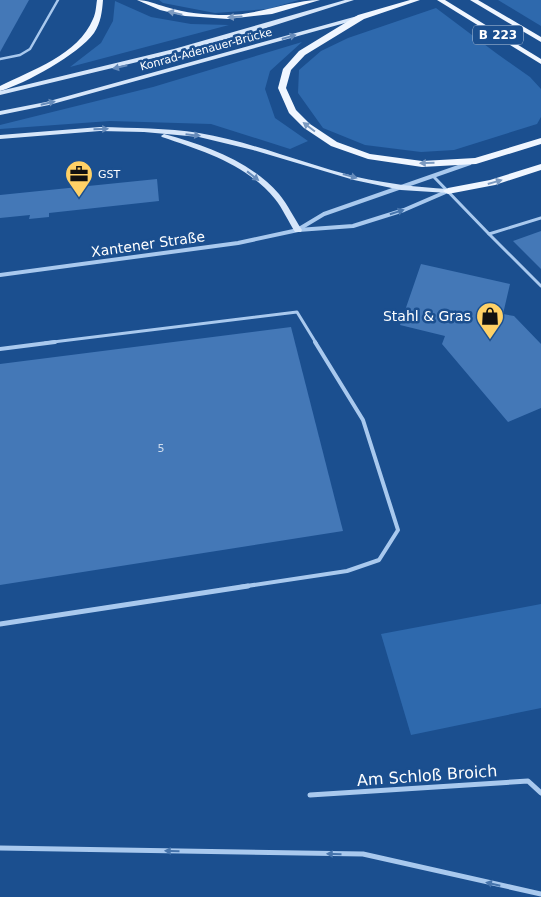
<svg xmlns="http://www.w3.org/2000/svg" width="541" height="897" viewBox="0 0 541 897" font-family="'DejaVu Sans',sans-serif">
<rect width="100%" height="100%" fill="#1b4f8f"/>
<g fill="#2e69ad">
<path d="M159,0H299L268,9L215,13L163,3Z"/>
<path d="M498,0H541V26Z"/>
<path d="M115,1L151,17L191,24L229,25L70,67L101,43L113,21Z"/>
<path d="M436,8L496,53L530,77L541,89V117L537,124L454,150L421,152L365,145L323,128L298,93L299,70L321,51L348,38Z"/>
<path d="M302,42L270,71L265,89L275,118L308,141L290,149L211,124L110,121L0,129V125L153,87Z"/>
<path d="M541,604V708L411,735L381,634Z"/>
</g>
<g fill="#4478b7">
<path d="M0,0H29L0,52Z"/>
<path d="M157,179L159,201L49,213V217L29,219L30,215L0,218V195Z"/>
<path d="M541,231V269L513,241Z"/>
<path d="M421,264L510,284L503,314L514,316L541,344V408L508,422L442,344L445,336L400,325Z"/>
<path d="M291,327L343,531L0,585V364Z"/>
</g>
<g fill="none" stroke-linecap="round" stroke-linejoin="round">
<path stroke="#a9c9ee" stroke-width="2.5" d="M0,59L20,55L30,49L58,0"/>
<g stroke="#a9c9ee" stroke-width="3">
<path d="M434,177L489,234L541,218"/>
<path d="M489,234L541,286"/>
<path d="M45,343L297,312L316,343"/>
</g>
<g stroke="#a9c9ee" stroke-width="4">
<path d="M0,349L55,342"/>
<path d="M240,587L347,571L379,560L398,530L363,420L315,342"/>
</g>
<g stroke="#a9c9ee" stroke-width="5">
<path d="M0,624L248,586"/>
<path d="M310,795L528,781L541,793"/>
<path d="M0,848L363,854L541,894"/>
</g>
<g stroke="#a9c9ee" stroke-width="4">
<path d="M299,229L324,214L470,163"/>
<path d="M0,275L238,243L298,230L353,226L404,210L448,191"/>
</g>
<g fill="#d6e6fa" fill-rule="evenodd">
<path d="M345,0H354L266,28L179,52L0,95V91L174,49Z"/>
<path d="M361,15L364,17L363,18L49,105L0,115V111L46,102Z"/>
<path d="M100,127C133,128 167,128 199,133C253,142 304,164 357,177C389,184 416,187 448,189L452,191L448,193L401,190L354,180L253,150L199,137L144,132L100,131L0,139V135Z"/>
<path d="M164,134C205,145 250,161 279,194C288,205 294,218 302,230L301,232H295C288,221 283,209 275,199C246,164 203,151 162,137L161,136Z"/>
</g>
<g fill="#f0f6ff" fill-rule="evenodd">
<path d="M97,0H103C102,12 101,22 94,33C79,54 25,84 0,91V86C32,70 78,55 93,19C96,13 96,6 97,0Z"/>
<path d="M137,0C148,0 155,4 166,7C185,13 206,15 226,15C259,15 291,0 320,0L272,14L228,19L185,16L160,10Z"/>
<path d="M410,0H420L364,19L305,55L291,70L286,88L296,110L310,124L337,142L370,154L422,161L475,158L541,138V144L476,164L422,167L368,159L331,146L304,128L289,113L278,88L283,69L299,51L358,15Z"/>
<path d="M437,0H445L541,59V64Z"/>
<path d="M470,0H478L541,37V42Z"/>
<path d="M541,164V170L495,185L448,194L443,191L448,188L490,180Z"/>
</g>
</g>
<defs><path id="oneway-solid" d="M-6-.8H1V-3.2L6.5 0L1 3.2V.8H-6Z" transform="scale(1.25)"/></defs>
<g fill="#7b9ac1">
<use href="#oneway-solid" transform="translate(175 13) rotate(-167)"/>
<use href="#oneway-solid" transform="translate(235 17) rotate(176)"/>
<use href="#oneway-solid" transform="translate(309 127) rotate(-143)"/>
<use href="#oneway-solid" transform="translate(427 163) rotate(179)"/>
<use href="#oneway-solid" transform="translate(495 182) rotate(-16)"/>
</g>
<g fill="#668bba">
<use href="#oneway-solid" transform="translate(289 37) rotate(-16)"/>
<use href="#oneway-solid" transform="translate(120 67) rotate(167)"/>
<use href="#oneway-solid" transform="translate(48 103) rotate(-13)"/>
<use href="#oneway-solid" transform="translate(101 129) rotate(-1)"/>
<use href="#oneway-solid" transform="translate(193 135) rotate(6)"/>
<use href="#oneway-solid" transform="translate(253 176) rotate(38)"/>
<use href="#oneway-solid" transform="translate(350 176) rotate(16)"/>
</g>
<g fill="#4674ac">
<use href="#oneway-solid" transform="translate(397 212) rotate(-18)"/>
<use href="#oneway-solid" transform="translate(172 851) rotate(-179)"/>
<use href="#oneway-solid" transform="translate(334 854) rotate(-179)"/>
<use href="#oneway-solid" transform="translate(493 884) rotate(-167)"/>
</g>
<defs>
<g id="office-pin" transform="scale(1.4375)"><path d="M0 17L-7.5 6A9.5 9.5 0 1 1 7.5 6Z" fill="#ffd166" stroke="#1b4f8f"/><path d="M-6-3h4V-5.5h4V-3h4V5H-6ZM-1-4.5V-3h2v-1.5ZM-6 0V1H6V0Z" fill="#111"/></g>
<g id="shop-pin" transform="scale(1.4375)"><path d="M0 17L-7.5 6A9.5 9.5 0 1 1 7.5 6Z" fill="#ffd166" stroke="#1b4f8f"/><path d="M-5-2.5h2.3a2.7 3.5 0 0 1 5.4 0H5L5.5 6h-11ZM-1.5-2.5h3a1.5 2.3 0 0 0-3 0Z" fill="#111"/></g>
</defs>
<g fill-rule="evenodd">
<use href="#office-pin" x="79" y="174"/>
<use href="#shop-pin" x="490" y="316"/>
</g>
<g text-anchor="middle" stroke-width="5" stroke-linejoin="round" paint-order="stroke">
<g font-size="11" fill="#fff" stroke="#1b4f8f">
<text transform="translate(206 49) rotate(-15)" y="4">Konrad-Adenauer-Brücke</text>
</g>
<g font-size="11" fill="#fff" stroke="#1b4f8f" text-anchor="start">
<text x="98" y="178">GST</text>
</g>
<g font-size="11" fill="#d0dded">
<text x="161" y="452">5</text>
</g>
<rect fill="#1b4f8f" stroke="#bbcadd" stroke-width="1" x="473" y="25.5" width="50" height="19" rx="4"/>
<g font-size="12" font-weight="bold" fill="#fff">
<text x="498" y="39">B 223</text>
</g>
<g font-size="14" fill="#fff" stroke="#1b4f8f">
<text transform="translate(148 244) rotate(-8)" y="5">Xantener Straße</text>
</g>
<g font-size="14" fill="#fff" stroke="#1b4f8f" text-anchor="end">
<text x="471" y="321">Stahl &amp; Gras</text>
</g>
<g font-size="16" fill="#fff" stroke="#1b4f8f">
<text transform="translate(427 775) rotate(-4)" y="6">Am Schloß Broich</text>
</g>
</g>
</svg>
